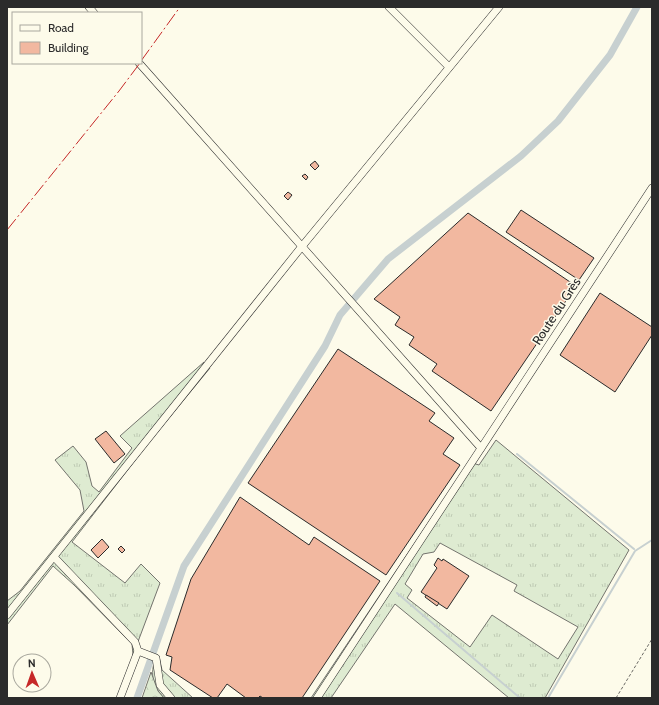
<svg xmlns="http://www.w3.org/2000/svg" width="659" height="705" viewBox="0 0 659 705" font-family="Cabin,sans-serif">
<defs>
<pattern id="grass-tufts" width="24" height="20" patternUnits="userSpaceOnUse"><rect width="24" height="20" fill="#deebd1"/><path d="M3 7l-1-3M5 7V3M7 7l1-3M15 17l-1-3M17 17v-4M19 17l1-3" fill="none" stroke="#bfcab4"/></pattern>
<pattern id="forest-crowns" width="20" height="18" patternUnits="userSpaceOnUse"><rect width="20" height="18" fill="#deebd1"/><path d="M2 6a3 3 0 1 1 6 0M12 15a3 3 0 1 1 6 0" fill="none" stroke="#bfcab4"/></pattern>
</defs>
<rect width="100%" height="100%" fill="#fdfbea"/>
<g fill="url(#grass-tufts)" stroke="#74746e" fill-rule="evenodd">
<path d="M204,362L210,368L150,441L72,542L125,583L141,564L160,583L133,655L132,644L74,585L53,566L7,625V601L20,591L84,511L80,490L55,460L73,446L86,462L92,486L99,492L132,448L120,436Z"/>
<path d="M496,440L629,550L545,698H509L395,604L331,698H311L469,462L479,465ZM440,543L517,585L514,591L578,627L558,659L492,615L470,647L407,598L412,590L405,584L423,554L434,552Z"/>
<path d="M156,654L159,656L162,670L193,698H164C150,683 151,673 156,654Z"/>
</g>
<path fill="url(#forest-crowns)" stroke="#74746e" d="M151,672L158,691L164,698H142Z"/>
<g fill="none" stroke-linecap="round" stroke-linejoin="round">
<g stroke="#c7d0d0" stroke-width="2">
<path d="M517,454L634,549"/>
<path d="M397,593L520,698"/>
<path d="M548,698L635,551L652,540"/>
</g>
<path stroke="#c7d0d0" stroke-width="7" d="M137,698L184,566L325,346L340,315L388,259L521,156L558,121L610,55L637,7"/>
</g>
<g fill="#f2b8a0" stroke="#2b2b2b">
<path d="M315,161L319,166L315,170L310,165Z"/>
<path d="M305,174L308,177L306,180L302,176Z"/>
<path d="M288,192L292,195L288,200L284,196Z"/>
<path d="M521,210L594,258L579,280L506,232Z"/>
<path d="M468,213L576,286L491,411L432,371L437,364L409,345L414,337L395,325L400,317L374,299Z"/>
<path d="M600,293L652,327V335L615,392L560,355Z"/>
<path d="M338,349L435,413L429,421L454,438L443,454L460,465L386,575L248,483Z"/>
<path d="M106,431L125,454L114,463L95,439Z"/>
<path d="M240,497L309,545L314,537L380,581L302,698H263L260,696L258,698H246L227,684L217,698H213L170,670L172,657L166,655L191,579Z"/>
<path d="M102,539L109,547L98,558L91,550Z"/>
<path d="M121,546L125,550L122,553L118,549Z"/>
<path d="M438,558L442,561L443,559L469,576L447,609L421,592L437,568L434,565Z"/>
<path d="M426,595L439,603L437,606L425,597Z"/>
</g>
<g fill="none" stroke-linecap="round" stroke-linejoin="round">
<g stroke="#2b2b2b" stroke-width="8">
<g id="minor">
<path d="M89,7L94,13"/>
<path d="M389,7L449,67"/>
<path d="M139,63L481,448"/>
<path d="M54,557L135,642L138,651L156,658L160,685L171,698"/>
<path d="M7,615L299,250L499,7"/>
<path d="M120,698L138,651"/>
<path d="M317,698L652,188"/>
</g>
</g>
<path stroke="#6a6964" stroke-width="1" stroke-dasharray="3 2" stroke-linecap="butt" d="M616,698L652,639"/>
<use href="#minor" stroke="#fdfbea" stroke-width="7"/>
<g stroke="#c62828" stroke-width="1" stroke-dasharray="14 3 2 3" stroke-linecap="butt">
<path d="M141,61L180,7"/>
<path d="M7,230L119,91L140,63"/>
</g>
</g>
<g text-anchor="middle" stroke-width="3" stroke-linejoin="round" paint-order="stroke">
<g font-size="13" fill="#2b2b2b" stroke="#fdfbea">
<text transform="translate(556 311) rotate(-57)" y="5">Route du Grès</text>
</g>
</g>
<rect width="659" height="705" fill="none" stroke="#2b2b2b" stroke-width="16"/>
<rect x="12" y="12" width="130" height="52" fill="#fdfbea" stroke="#a9a89e"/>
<rect x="20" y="25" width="20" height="6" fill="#fdfbea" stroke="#a9a89e"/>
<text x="48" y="32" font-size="12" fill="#2b2b2b">Road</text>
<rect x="20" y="42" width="20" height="12" fill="#f2b8a0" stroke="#a9a89e"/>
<text x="48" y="52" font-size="12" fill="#2b2b2b">Building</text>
<g transform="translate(32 673) rotate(358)"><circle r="19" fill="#fdfbea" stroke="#a9a89e"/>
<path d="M0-3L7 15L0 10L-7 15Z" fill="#c62828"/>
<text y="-6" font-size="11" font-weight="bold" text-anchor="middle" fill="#2b2b2b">N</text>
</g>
</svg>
